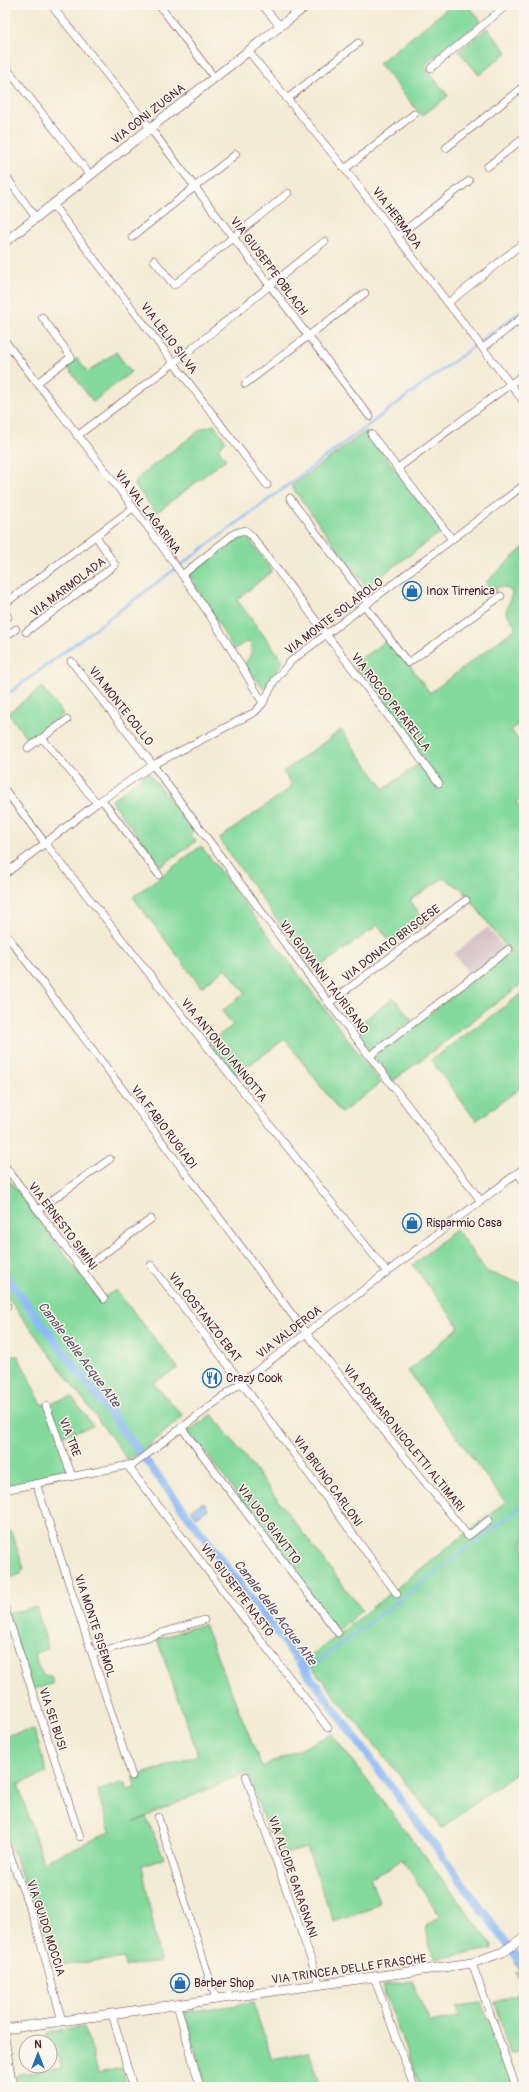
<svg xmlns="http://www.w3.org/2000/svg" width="529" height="2092" viewBox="0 0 529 2092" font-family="Pangolin,sans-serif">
<rect width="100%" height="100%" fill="#fbf7ec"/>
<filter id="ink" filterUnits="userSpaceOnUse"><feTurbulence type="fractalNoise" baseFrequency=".025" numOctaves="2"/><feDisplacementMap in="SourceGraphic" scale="8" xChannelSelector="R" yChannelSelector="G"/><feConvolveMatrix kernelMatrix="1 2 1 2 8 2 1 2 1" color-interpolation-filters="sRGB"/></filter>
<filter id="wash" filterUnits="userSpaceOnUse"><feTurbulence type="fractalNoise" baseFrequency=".012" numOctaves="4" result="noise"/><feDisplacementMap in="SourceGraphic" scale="16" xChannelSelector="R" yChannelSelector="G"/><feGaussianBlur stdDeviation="0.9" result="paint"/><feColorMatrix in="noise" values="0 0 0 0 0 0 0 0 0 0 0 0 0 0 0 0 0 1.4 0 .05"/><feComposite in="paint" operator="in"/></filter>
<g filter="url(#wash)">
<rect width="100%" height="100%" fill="#f4ebd4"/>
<path fill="#d2bec3" d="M488,927L504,948L470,975L454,954Z"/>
<g fill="#84da9d" stroke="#677c64">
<path d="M452,5H468L481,21L424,66L448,96L422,116L379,63Z"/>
<path d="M487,28L507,52L479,75L459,51Z"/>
<path d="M116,352L131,372L93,402L67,366L77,358L88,372Z"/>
<path d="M214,425L226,441L218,448L226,459L156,513L134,484L142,474L201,429Z"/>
<path d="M366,431L441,532L366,587L291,486Z"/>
<path d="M241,532L249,539L272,571L237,600L283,661L268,686L263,689C258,679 250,675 245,664C249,658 254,651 250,643L245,642L234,650L189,574Z"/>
<path d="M524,547V720L511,730L524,748V796L516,802L524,813V982L393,1081L374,1056L510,952L462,889L443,878L410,900L426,923L397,937L392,944L378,925L314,971L219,839L289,789L292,784L283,772L341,730L384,789L423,761L353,664L390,638L430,693L516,628L506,612L512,593C508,588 504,586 496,587V592L491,595L486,582Z"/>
<path d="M42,687L63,714L29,741L8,713Z"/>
<path d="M148,772L194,831L190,835L196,841L161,866L111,801Z"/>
<path d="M201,846L381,1083L341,1113L285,1039L234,1076L209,1043L233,1025L222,1011L245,993L226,968L201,987L133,897Z"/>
<path d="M524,992V1085L476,1121L431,1060Z"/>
<path d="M394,998L412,1020L370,1052L352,1029Z"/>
<path d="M5,1175L99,1300L116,1290L178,1368L153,1383L183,1416L143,1451L128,1460L5,1294Z"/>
<path d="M456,1229L487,1272L524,1284V1767L442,1828L306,1660L505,1502L408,1371L459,1327L413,1265Z"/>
<path d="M5,1355L18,1356L42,1405L72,1397L93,1426L61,1436L74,1473L5,1489Z"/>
<path d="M212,1414L362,1610L337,1631L207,1454L187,1432Z"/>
<path d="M11,1531L24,1569L21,1570V1574L5,1580V1532Z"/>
<path d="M36,1607L47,1643V1649L35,1653L37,1664L43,1675L51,1676L53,1684L30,1690L8,1613Z"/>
<path d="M204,1624L262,1767L332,1734L492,1945V1949L435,1959L430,1950L426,1926L440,1916L402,1859L389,1869L370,1877L379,1903L372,1908L334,1922L307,1848L280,1855L282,1838L280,1835L269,1834L247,1772L134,1822L146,1817L164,1858L142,1865L160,1962L125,1967L124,1958L65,1965L62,1953L56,1945L50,1943L32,1905L5,1829V1735L34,1730L47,1773L18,1784L43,1862L110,1832L97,1791L124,1782L127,1790L135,1788L134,1777L198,1755L157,1639Z"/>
<path d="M524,1957V1985L515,1973L520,1971L515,1962Z"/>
<path d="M412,1981L430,2023L458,2017L457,2006L481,2003L520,2087H420L382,1986Z"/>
<path d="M524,1992V2050L510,2054L495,2002Z"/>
<path d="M253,2003L272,2059L309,2052L321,2087H206L184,2012Z"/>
<path d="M84,2027L98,2073L122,2068L127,2087H18L17,2075L63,2068L46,2033Z"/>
</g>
<path fill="#8bbaf6" stroke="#6a6c90" d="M204,1502L208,1509L196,1517L191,1509Z"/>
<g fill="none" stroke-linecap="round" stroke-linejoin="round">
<g stroke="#8bbaf6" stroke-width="2.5">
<path d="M5,696L524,309"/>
<path d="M306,1671L524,1505"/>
</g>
<path stroke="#8bbaf6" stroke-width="8" d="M5,1275L306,1671L524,1967"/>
</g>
</g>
<g filter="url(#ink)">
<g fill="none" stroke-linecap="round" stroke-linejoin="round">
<g stroke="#643e44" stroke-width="8">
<g id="minor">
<path d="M51,5L150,128L370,417"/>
<path d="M159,5L214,77"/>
<path d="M262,5L280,26"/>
<path d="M248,51L345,169L524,402"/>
<path d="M5,66L90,175"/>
<path d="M431,68L507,5"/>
<path d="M287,99L358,43"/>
<path d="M446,148L524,86"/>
<path d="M487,167L524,138"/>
<path d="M345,169L414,114"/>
<path d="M5,175L36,218"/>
<path d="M53,205L267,485"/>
<path d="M397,236L469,181"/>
<path d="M132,237L236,154"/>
<path d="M154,260L174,285L288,193"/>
<path d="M448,303L523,243"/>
<path d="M5,341C78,437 156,531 221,633C236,656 249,680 263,703"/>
<path d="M483,348L524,316"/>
<path d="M37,383L71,357L42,317"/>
<path d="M245,384L365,293"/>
<path d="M371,434L452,539"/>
<path d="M77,436L174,363L325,241"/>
<path d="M398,468L524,374"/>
<path d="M290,498L369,603"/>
<path d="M182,575L235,533L245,530L251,535L439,783"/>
<path d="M7,602L133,508"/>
<path d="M365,606L408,663L501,596"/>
<path d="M5,612L8,617"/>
<path d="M26,632L115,565L96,536"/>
<path d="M5,637L16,629"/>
<path d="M71,661L153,765L329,1003L481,1201"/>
<path d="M42,738L97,803"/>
<path d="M28,748L67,720"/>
<path d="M5,790L45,843L387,1272"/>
<path d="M102,800L159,875"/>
<path d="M5,874L97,803L153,765L255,712L263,703L275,680L291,661L524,485"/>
<path d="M5,933L306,1333L468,1536L489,1520"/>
<path d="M329,1003L466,900"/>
<path d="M370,1056L509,949"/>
<path d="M5,1166L104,1299"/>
<path d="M518,1173L524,1182"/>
<path d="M38,1210L110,1159"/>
<path d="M151,1265L241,1382L397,1594"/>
<path d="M82,1270L151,1219"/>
<path d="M5,1306H7"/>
<path d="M46,1406L72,1476"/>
<path d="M181,1427L338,1633"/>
<path d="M127,1465L328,1728"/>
<path d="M36,1483L132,1776"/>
<path d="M5,1490L134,1464L524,1168"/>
<path d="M5,1608L80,1837"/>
<path d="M93,1654L204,1620"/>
<path d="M246,1776L320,1985"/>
<path d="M158,1817L216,1999"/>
<path d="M5,1842L36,1925L62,2021"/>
<path d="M472,1963L516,2087"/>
<path d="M374,1977L414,2087"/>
<path d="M177,2005L200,2087"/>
<path d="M112,2014L133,2087"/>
<path d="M5,2038L13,2087"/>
</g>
</g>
<g stroke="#643e44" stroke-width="10">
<g id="tertiary">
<path d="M5,242L307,5"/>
<path d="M5,2029L472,1963L503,1952L524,1937"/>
</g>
</g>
<use href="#minor" stroke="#fff" stroke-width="7"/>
<use href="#tertiary" stroke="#fff" stroke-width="9"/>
</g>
</g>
<defs>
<g id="shop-ring" transform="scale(1)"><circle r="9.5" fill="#fbf7ec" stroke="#1f6fb2" stroke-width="1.5"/><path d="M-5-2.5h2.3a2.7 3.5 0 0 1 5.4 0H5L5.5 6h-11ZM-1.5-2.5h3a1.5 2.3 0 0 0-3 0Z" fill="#1f6fb2"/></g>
<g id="restaurant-ring" transform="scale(1)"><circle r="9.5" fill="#fbf7ec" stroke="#1f6fb2" stroke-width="1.5"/><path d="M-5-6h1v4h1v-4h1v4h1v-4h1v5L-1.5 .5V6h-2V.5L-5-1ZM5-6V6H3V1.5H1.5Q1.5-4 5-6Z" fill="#1f6fb2"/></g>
</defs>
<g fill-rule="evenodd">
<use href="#shop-ring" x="412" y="591"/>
<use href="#shop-ring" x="412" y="1223"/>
<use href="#restaurant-ring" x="212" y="1378"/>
<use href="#shop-ring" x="180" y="1983"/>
</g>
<g text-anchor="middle" stroke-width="3" stroke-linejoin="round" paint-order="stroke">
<g font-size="12" fill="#4a1f2b" stroke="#fbf7ec">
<text transform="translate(148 114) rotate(-38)" y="4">VIA CONI ZUGNA</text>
<text transform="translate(397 218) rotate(53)" y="4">VIA HERMADA</text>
<text transform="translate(269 266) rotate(53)" y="4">VIA GIUSEPPE OBLACH</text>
<text transform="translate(169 338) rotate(53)" y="4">VIA LELIO SILVA</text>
<text transform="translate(148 512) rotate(53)" y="4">VIA VAL LAGARINA</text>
<text transform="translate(68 587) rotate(-37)" y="4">VIA MARMOLADA</text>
<text transform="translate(334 616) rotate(-37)" y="4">VIA MONTE SOLAROLO</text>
<text transform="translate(391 702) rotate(52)" y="4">VIA ROCCO PAPARELLA</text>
<text transform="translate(121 706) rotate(52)" y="4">VIA MONTE COLLO</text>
<text transform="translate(391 943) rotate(-37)" y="4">VIA DONATO BRISCESE</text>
<text transform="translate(324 977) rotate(53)" y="4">VIA GIOVANNI TAURISANO</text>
<text transform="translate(224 1050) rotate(51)" y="4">VIA ANTONIO IANNOTTA</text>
<text transform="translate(164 1127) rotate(53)" y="4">VIA FABIO RUGIADI</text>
<text transform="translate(63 1226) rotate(53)" y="4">VIA ERNESTO SIMINI</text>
<text transform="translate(205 1317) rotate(52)" y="4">VIA COSTANZO EBAT</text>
<text transform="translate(289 1332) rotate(-37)" y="4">VIA VALDEROA</text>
<text transform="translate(70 1437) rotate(69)" y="4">VIA TRE</text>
<text transform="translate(404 1438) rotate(51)" y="4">VIA ADEMARO NICOLETTI ALTIMARI</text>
<text transform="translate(328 1481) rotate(54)" y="4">VIA BRUNO CARLONI</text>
<text transform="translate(269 1524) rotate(53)" y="4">VIA UGO GIAVITTO</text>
<text transform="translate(237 1590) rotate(53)" y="4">VIA GIUSEPPE NASTO</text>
<text transform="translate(95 1626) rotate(72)" y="4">VIA MONTE SISEMOL</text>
<text transform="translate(53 1719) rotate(72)" y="4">VIA SEI BUSI</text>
<text transform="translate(293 1877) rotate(71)" y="4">VIA ALCIDE GARAGNANI</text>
<text transform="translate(46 1928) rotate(72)" y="4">VIA GUIDO MOCCIA</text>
<text transform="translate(349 1969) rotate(-8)" y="4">VIA TRINCEA DELLE FRASCHE</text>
</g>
<g font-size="12" fill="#4a1f2b" stroke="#fbf7ec" text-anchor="start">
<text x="426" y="595">Inox Tirrenica</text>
<text x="426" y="1227">Risparmio Casa</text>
<text x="226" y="1382">Crazy Cook</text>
<text x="194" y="1987">Barber Shop</text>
</g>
<g font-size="13" font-style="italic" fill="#5e4e68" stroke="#fbf7ec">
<text transform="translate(80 1354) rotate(53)" y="5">Canale delle Acque Alte</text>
<text transform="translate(276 1612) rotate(53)" y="5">Canale delle Acque Alte</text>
</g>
</g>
<rect width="529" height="2092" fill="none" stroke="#fbf7ec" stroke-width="20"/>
<g transform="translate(38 2054)"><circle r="19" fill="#fbf7ec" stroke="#b4a19f"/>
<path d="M0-3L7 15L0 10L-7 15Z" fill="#1f6fb2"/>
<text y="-6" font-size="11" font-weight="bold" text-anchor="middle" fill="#4a1f2b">N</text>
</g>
</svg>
